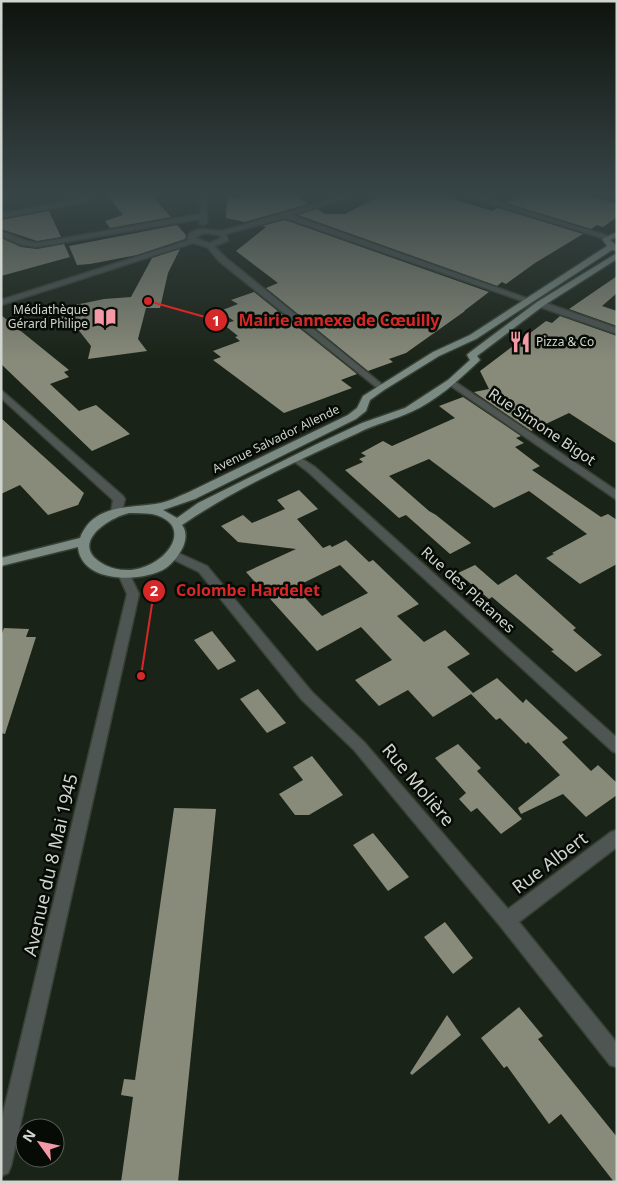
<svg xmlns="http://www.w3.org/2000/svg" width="618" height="1183" viewBox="0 0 618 1183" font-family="'Noto Sans',sans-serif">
<rect width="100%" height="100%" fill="#1a2317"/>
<g fill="#898b7a" fill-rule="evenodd">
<path d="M108,196H152L171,217L110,228L105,221L123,215Z"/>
<path d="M295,196L308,204L245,222L226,218L227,197Z"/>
<path d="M380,196H443L492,211L498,208L583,234L535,263L506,284L502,282L497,286L298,215L317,209L325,214H345Z"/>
<path d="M517,196H590L617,204V217L603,227L597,225L591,229L506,203Z"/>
<path d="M49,211L61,237L37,241L1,229V220Z"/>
<path d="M285,220L489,292L464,311H465L406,353L389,359L393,362L368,371L266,288L278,283L236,251L266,227L262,226Z"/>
<path d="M177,225L186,235L185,239L137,255L90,264L77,265L69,246Z"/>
<path d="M1,238L21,247L37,249L64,244L70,257L1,276Z"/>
<path d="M180,249L168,273L160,308H146L138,339L147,351L88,359L91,346L77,328L70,330L51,310L104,299L131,297L152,258Z"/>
<path d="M617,276V293L602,306L617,311V326L569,309Z"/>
<path d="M254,292L357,374L341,380L352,388L284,413L213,360L221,357L213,351L240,341L235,337L238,336L223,324L234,321L220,311L238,304L231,300Z"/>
<path d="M1,315L69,370L64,372L69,377L50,384L79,411L96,405L130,434L92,451L1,364Z"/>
<path d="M560,316L617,336V444L569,413L531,431L474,392L489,389L480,371L546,321L552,323Z"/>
<path d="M463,397L521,436L516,438L524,443L515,447L540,466L532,470L601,517L608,514L617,520V564L580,584L546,558L554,554L552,553L587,534L529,491L494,508L429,459L389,476L429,511L436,515L471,543L450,554L406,515L399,518L345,470L363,462L359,459L366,456L361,453L383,441L392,446L455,418L439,406Z"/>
<path d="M1,418L84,493L78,505L48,515L20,485L1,494Z"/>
<path d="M299,490L318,509L297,519L323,548L330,545L332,547L346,540L369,562L373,560L419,604L397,616L424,642L445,630L470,654L447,667L473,693L497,678L523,703L526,699L568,738L562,742L591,771L598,765L617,783V795L586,817L563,794L521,814L518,808L560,775L528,742L526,744L500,718L496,720L471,694L433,717L408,690L379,706L355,680L392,660L361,627L317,651L246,572L296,549L238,542L221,526L243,515L252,523L285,509L277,500ZM340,565L368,593L322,616L295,587Z"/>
<path d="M475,565L498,585L516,574L576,628L573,630L602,655L576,672L551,651L554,650L524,624L492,597L489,599L458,573Z"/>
<path d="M4,628L29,629L26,637H36L5,734L1,733V636Z"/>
<path d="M212,631L236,661L218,670L194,640Z"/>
<path d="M258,689L286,723L267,733L240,699Z"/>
<path d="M458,744L481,768L477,771L522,819L501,834L477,808L471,812L459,799L466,793L435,758Z"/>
<path d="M312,756L343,795L309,815H295L279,794L303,780L293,767Z"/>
<path d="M174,808L216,809L178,1182H121L133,1097L121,1095L124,1079L135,1080Z"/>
<path d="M373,833L409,877L388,891L353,845Z"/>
<path d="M445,922L473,958L453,974L424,937Z"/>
<path d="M519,1007L543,1036L538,1039L617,1137V1182H614L561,1114L549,1124L507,1066L504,1068L481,1038Z"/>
<path d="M447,1015L461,1035L412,1075L410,1073Z"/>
</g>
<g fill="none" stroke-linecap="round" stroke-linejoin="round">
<g stroke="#374034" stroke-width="3">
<g id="minor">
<path d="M83,196L91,198L87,202L1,218V214L84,198Z"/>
<path d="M201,196H207V223L203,225L199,223L200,219L37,247L22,245L1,236V231L27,241L37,243L200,214Z"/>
<path d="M344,196H356L292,215L532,300L525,302L285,218L226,234L228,241L214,246L226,258L384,386V390L381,391L220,262L207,247L193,243L1,305V300L189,240L187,238L190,233L200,229L222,231ZM204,233L219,235L221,238L209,243L195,238Z"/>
<path d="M466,196H478L612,237L605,239Z"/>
<path d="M537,302H543L617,328V334L537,306Z"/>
<path d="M451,379L617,491V500L448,384L446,382Z"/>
<path d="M1,390L123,496L125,499L121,515H113L111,512L113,500L1,398Z"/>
<path d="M296,455L315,467L617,738V753L612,751L307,471L292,460L291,458Z"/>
<path d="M174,551L207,566L312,692L364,742L508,909L611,832L617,830V847L519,922L617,1043V1067L610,1065L501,927L354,750L302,700L199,572L170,558L168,555L170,552Z"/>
<path d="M124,570L128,571L139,594L11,1166L8,1173L1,1176V1122L127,594L118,574Z"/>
</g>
</g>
<g stroke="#374034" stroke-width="3">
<path id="major" d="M617,232V237L610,240L617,246V251L612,250L476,339L439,356L384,390L370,400L366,411L356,419L195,499L163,510L177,518L198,503L317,444L362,423L405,408L448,380L470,360L467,355L469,353L537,302L617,253V259L543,306L477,356L480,360L478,362C459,380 436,401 411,412C394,420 375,424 358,433C299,460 236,488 182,525C187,531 186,540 183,547C179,555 174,562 166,568C143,583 81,584 78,547L1,566V558L80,538C94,502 132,509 161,503C170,501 179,496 187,493L348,415L357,408L363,396L433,352L470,335L607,246L602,239ZM129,513C136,513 145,513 152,514C206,526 151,588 105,565C68,546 105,519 129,513Z"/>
</g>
<use href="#minor" fill="#4e5552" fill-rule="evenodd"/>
<use href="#major" fill="#7b8b83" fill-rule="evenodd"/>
</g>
<linearGradient id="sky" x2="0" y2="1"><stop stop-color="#0e130d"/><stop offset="0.54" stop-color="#384547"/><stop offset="1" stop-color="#384547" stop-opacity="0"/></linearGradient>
<rect width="618" height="362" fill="url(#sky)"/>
<defs>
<g id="library-bare" transform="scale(1.725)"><path d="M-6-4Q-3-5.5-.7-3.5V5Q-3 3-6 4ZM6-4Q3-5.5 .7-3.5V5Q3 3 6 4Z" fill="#f49aa6" stroke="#070b06" stroke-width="2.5" paint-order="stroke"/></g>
<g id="restaurant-bare" transform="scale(1.725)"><path d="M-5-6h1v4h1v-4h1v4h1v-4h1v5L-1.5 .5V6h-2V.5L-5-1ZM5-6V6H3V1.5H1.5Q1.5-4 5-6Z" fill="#f49aa6" stroke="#070b06" stroke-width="2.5" paint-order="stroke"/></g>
</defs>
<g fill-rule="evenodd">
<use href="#library-bare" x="105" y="317"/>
<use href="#restaurant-bare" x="520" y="342"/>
</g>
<g text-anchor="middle" stroke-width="5" stroke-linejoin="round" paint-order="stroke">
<g font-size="12" fill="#d0d6cf" stroke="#070b06" text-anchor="end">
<text x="88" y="314">Médiathèque<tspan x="88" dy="14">Gérard Philipe</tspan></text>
<text x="536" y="346" text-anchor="start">Pizza &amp; Co</text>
</g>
<g font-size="12" fill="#d0d6cf" stroke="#070b06">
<text transform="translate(276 439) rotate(-26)" y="4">Avenue Salvador Allende</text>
</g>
<g font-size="15" fill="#d0d6cf" stroke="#070b06">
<text transform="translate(542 427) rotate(34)" y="5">Rue Simone Bigot</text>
<text transform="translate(468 590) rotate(42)" y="5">Rue des Platanes</text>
</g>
<g font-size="18" fill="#d0d6cf" stroke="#070b06">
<text transform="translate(418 785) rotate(50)" y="6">Rue Molière</text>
<text transform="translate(550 863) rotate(-37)" y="6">Rue Albert</text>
<text transform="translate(51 865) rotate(-77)" y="6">Avenue du 8 Mai 1945</text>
</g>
</g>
<path fill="none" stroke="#d62828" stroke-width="2" d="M148 301L216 320M141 676L154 591"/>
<g fill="#d62828" stroke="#070b06" stroke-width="2">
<circle cx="148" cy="301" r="5"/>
<circle cx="141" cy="676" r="5"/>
<circle cx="216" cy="320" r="12"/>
<circle cx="154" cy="591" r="12"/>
</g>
<g font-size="15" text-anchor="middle" font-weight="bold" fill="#fff">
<text x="216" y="326">1</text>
<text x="154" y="596">2</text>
</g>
<g font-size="16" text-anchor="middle" font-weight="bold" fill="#d62828" stroke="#070b06" stroke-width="5" stroke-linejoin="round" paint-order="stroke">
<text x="339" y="326">Mairie annexe de Cœuilly</text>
<text x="248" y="596">Colombe Hardelet</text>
</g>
<rect width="618" height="1183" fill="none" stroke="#d0d6cf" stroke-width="5"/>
<g transform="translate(40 1143) rotate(303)"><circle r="24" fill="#070b06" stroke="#575c56"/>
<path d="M0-4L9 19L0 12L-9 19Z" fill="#f49aa6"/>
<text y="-8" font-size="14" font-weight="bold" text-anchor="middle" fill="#d0d6cf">N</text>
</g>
</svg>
